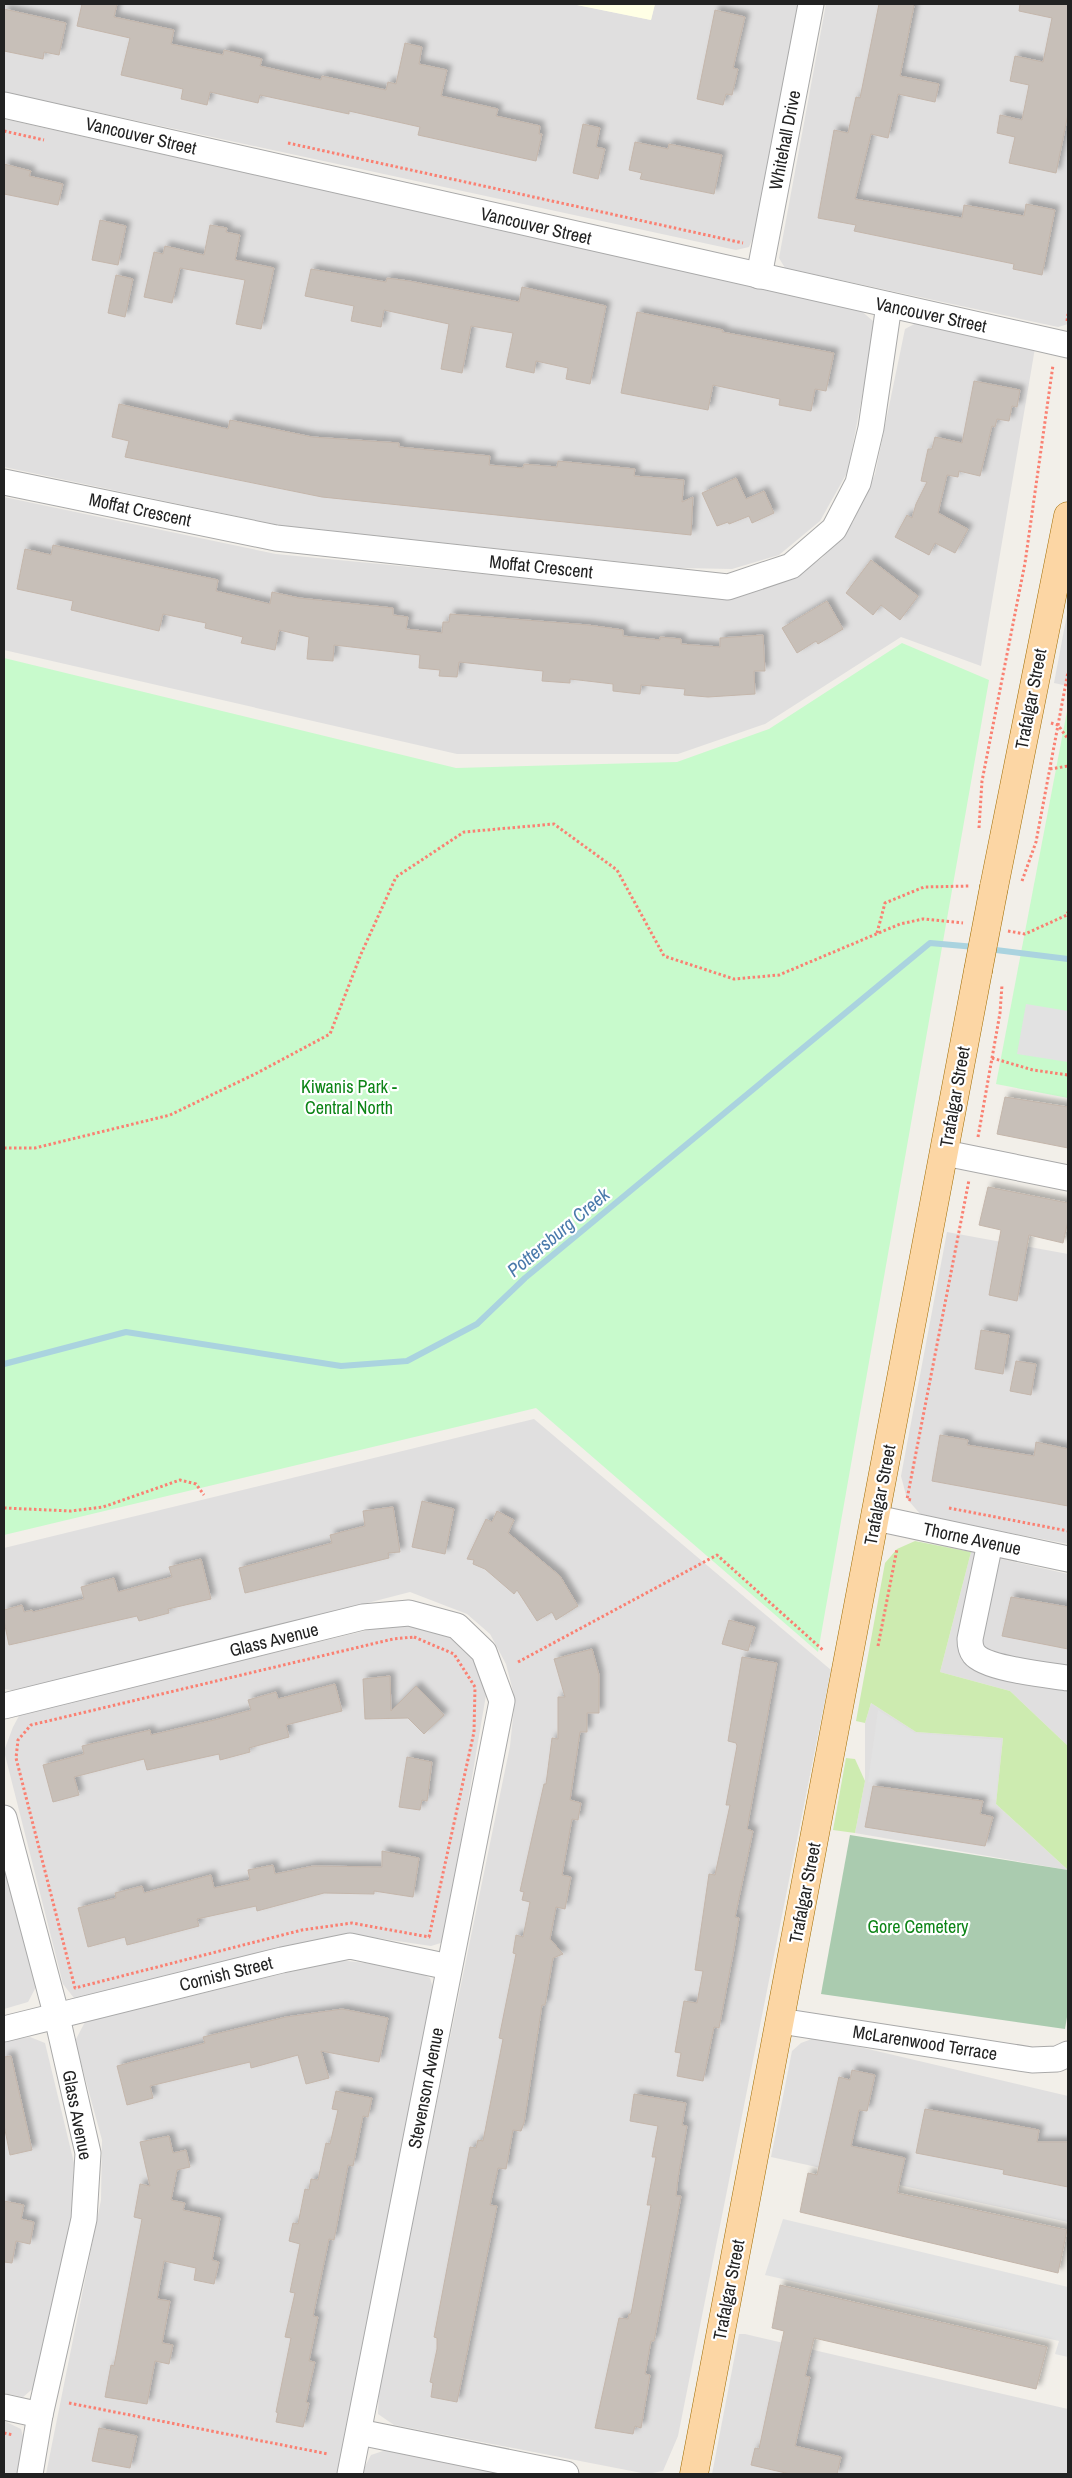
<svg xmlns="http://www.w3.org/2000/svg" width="1072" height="2478" viewBox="0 0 1072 2478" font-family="'Archivo Narrow',sans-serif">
<defs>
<filter id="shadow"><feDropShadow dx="4.5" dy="-4.5" stdDeviation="2.5" flood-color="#0004"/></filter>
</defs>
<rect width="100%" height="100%" fill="#f2efe9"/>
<g fill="#e0dfdf">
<path d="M4,4H572L651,20L655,4H798L758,225L749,247L736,250L4,92Z"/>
<path d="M826,4H1068V324L1058,327L785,268L779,258Z"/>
<path d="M4,119L859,309L873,321V338L848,471L820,521L779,555L732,569L679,568L278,525L4,467Z"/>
<path d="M920,321L1035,348L981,666L901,637L765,724L678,754H457L4,650V497L276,554L680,593L743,595L788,580L822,558L853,522L875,474L905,329Z"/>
<path d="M1068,609V686L1054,683Z"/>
<path d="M947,1232L1068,1254V1544L922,1516L907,1499L901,1476Z"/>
<path d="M534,1419L831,1670L678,2436L663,2471L647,2474L394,2425L378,2414L379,2384L510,1746L515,1699L506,1664L490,1634L467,1614L410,1592L53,1684L31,1693L4,1689V1548Z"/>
<path d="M971,1552L1068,1574V1746L1010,1691L940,1672Z"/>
<path d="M415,1624L451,1638L476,1660L487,1689L444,1942L431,1946L363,1936L319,1940L74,1998L63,1984L4,1751L13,1727L20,1714L385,1626Z"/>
<path d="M871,1703L916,1732L1003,1738L996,1804L1068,1870L855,1833L865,1781V1723Z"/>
<path d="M4,1857L36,1987L28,2002L4,2009Z"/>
<path d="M339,1960L410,1968L430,1978L434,1991L337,2474H46L101,2200L102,2140L75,2041L85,2022Z"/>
<path d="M30,2037L45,2043L74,2163L71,2221L36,2386L23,2397L4,2393V2041Z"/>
<path d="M817,2037L1068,2096V2222L771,2157L792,2051L801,2043Z"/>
<path d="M739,2334H745L1068,2409V2474H712Z"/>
<path d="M4,2421L21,2429L24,2440L17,2474H4Z"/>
<path d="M386,2450L507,2474H361L371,2455Z"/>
</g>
<path fill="#ffffe5" d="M572,4H655L651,20Z"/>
<g fill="#cdebb0">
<path d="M915,1541L971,1552L940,1672L1010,1691L1068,1746V1870L996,1804L1003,1738L916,1732L871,1703L865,1723L856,1721L885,1563L897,1549Z"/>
<path d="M846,1758L855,1759L865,1781L855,1833L833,1830Z"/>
</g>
<path fill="#aacbaf" d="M850,1835L1068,1870V2011L1065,2029L821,1994Z"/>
<g fill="#c8facc">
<path d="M902,643L989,680L818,1652L536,1408L4,1535V658L456,768L677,762L769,729Z"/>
<path d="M1068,706V1098L996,1084Z"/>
</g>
<g fill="#e2e2e2">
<path d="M1026,1004L1068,1011V1062L1017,1054Z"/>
<path d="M878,1710L915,1733L1001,1740L996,1800L868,1782Z"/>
<path d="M783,2219L1068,2287V2357L1055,2354L1059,2341L765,2275Z"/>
</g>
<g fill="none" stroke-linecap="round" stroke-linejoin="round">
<g stroke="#aad3df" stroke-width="6">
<path d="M988,949L1068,959"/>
<path d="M4,1364L126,1332L341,1366L407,1361L477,1324L525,1278L930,943L975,947"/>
</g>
</g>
<g fill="#c7bfb8" stroke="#c4b6ab" filter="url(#shadow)">
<path d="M82,4H117L114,17L174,30L171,44L223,55L224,50L262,59L260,66L321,80L322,76L386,90L388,82L396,84L405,43L422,47L419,64L447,70L441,96L498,109L496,116L540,126L539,134H542L536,161L418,135L420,127L349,111V114L260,95L258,103L210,92L207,105L181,99L183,89L121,75L130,38L77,26Z"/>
<path d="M879,4H912L914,6L900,76L939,84L935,102L898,94L888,138L871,134L855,199L962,218L964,205L1024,216L1026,204L1055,210L1042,275L1013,269L1014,264L854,231L856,225L818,218L834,130L848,133L856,97L860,98Z"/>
<path d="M1020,4H1068V114L1056,173L1009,163L1015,137L997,133L1000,115L1022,120L1029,85L1010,81L1015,56L1043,62L1052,18L1019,11Z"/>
<path d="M4,9L66,23L59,55L44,52L43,59L4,51Z"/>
<path d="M715,10L745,17L733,68L738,69L732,95L726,94L723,105L697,99Z"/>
<path d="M583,124L600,128L596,147L605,149L598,179L573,173Z"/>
<path d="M635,142L668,149L669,144L722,155L714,194L640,179L642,173L629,170Z"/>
<path d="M4,164L31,171L29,176L63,184L58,205L4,194Z"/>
<path d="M100,220L126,226L118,265L92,260Z"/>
<path d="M210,225L227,228L226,232L240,235L235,260L274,268L261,329L236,324L245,280L180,268L172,303L144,297L154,252L163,254L165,246L204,255Z"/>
<path d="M311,269L386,282L387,278L409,281L519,302L522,287L606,306L590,384L566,379L568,368L536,361L534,373L506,367L513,333L471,326L462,373L441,369L449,324L384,310L381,327L351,321L354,306L305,296Z"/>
<path d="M116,275L133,279L125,317L108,313Z"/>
<path d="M637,312L723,330L722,332L834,353L826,391L815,389L811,411L779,405L780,399L713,385L708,410L621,393Z"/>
<path d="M974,381L1020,390L1017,407L1012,406L1009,421L997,419L995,427L992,426L980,476L959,471L958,477L947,475L938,513L968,529L955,553L935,543L929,555L895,537L907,515L912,518L916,504L927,482L921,481L928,449H932L935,437L962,443Z"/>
<path d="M119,404L228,429L230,420L312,437L399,443V447L490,456L489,465L523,468L524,464L557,467L558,461L635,469L634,476L684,480L682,502L693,497L691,535L322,497L125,457L129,441L112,437Z"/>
<path d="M736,478L746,499L764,491L774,513L752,523L749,516L729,524L728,522L717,526L702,493Z"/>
<path d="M53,545L218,580L216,591L270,604L272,592L299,598L393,608V615L408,617L406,629L442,633L443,622H449L450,614L588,625L623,630V636L660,640V637L681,639V644L720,647V638L763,635L765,671H754L755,694L708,697L684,695L685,689L641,685L640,694L613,691V684L570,679V683L542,681L543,671L459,662L457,677L439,676L440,670L419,668L420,655L334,645L333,661L307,659L309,637L279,630L275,650L241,643L243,637L205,628L206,623L163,614L159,631L71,610L73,601L17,589L25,549L51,555Z"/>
<path d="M871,560L918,596L900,620L881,605L873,615L846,593Z"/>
<path d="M827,601L843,629L818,644L816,641L797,653L782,628Z"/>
<path d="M1005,1097L1068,1107V1148L997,1134Z"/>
<path d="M988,1187L1068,1203V1221L1063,1243L1029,1235L1017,1301L989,1295L1001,1230L979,1225Z"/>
<path d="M981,1330L1009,1335L1003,1374L975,1369Z"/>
<path d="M1016,1361L1036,1364L1031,1395L1010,1391Z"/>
<path d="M940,1435L968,1440L967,1445L1034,1456L1036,1442L1068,1449V1506L932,1481Z"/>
<path d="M422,1501L454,1509L445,1554L412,1547Z"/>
<path d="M393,1507L400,1552L388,1553L389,1558L245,1593L239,1568L332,1543L330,1535L365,1526L363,1511Z"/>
<path d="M497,1511L514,1520L508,1533L560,1576L578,1606L556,1620L552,1612L537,1621L517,1590L514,1594L485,1569L473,1564L474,1560L467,1559L486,1519L492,1522Z"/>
<path d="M201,1559L211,1599L168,1609L169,1613L139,1621L137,1616L9,1645L4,1621V1610L22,1605L24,1612L32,1610L33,1612L84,1599L81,1587L114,1578L118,1592L172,1577L169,1567Z"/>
<path d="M1011,1597L1068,1607V1649L1002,1636Z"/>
<path d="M729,1620L755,1627L748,1651L722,1644Z"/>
<path d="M592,1649L599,1675V1713H587V1732H580L570,1800L581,1803L578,1820L572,1819L562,1875L571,1877L565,1909L556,1907L550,1939L563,1954L553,1958L545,2005H542L524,2123L521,2131L513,2130L506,2169L498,2168L490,2205L497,2206L457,2402L431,2397L433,2383L430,2382L437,2349V2338L434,2337L470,2147L476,2148L478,2140L483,2141L503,2039L499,2038L516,1954L513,1953L516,1935L523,1937L530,1902L522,1900L524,1892L520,1891L544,1784H546L552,1738L558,1739V1697H565L554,1659Z"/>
<path d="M742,1657L777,1663L747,1829L753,1831L735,1917L739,1918L734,1949L719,2028L714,2027L703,2081L677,2076L681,2053L675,2052L684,2001L697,2003L703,1971L695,1970L709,1874L715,1875L730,1805H726L737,1746L736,1743L728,1741Z"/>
<path d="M390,1676L391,1711L416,1686L444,1715L424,1734L408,1718L365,1719L363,1679Z"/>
<path d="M335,1684L342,1711L286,1725L289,1737L249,1748L250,1752L220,1760L219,1754L147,1770L144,1759L74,1777L79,1795L53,1802L43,1765L84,1754L82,1746L150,1730L151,1735L214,1720L251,1710L248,1700L276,1692L278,1699Z"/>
<path d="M407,1757L432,1762L427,1801L422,1800L420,1810L399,1807Z"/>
<path d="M873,1786L983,1801L980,1814L993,1817L985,1846L865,1827Z"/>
<path d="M382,1851L419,1858L413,1897L374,1891V1894L324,1893L257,1911L256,1906L197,1919L199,1926L127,1945L125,1937L88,1947L78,1908L116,1898L115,1893L142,1886L144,1893L211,1875L214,1888L250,1880L248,1870L273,1865L275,1874L313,1866L382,1867Z"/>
<path d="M342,2009L388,2018L379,2062L321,2051L329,2078L306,2084L298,2055L251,2068L250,2062L150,2086L153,2098L127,2105L117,2066L205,2043L203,2037L286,2017Z"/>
<path d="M11,2056L32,2150L10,2155L4,2125V2057Z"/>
<path d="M852,2070L875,2075L867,2111L859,2110L851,2146L905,2158L897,2193L1067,2230L1058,2273L800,2212L808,2173L817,2175L839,2077L850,2080Z"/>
<path d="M336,2091L372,2098L368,2117L363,2116L353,2166L348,2165L334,2240L329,2239L313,2316L318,2317L309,2361L315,2362L306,2402L309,2403L303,2427L276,2422L278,2413L276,2412L291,2338L285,2337L295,2293L290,2292L300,2244L289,2241L293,2223L298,2224L305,2189L309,2190L311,2179L318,2180L326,2143L330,2144L338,2110L332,2109Z"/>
<path d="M634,2094L686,2103L682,2125L687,2126L678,2178L676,2196H681L654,2341H651L645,2374L650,2375L641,2428L635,2426L633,2434L595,2428L619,2318L628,2319L629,2314H631L651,2205H647L656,2157H652L658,2126L630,2121Z"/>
<path d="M925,2109L1039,2130L1037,2142H1068V2187L1003,2174L1004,2170L916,2153Z"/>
<path d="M169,2136L173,2153L186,2150L190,2167L177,2170L171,2200L185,2203L183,2210L220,2218L212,2260L219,2262L214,2284L194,2280L196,2268L164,2261L157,2299L170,2301L162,2343L173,2345L169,2364L155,2361L147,2404L105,2397L111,2365L114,2366L142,2219L134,2217L140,2184L150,2186L140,2142Z"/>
<path d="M4,2201L24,2205L21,2219L34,2222L30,2244L16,2241L12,2263L4,2262Z"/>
<path d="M780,2285L1047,2347L1036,2389L814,2338L805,2376L810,2377L795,2446L841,2457L837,2474H790L751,2465L755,2448L759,2449L784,2331L772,2328Z"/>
<path d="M99,2428L137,2436L130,2468L92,2461Z"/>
</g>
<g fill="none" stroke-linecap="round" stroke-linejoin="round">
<g stroke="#a9a9a9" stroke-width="27">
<g id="minor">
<path d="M4,105L1068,345"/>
<path d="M759,276L811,4"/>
<path d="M4,482L276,538L728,587L791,566L834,529L858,483L871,428L889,305"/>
<path d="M945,1153L1068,1178"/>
<path d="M876,1518L1068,1559"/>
<path d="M990,1543L970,1639C970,1644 971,1650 974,1654C986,1669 1048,1675 1068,1678"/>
<path d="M4,1706L363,1617L409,1613L457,1626L484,1652L502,1701L350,2474"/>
<path d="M4,1818L57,2017L88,2153L84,2219L40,2415L30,2474"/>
<path d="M780,2021L1032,2060L1057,2059L1068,2054"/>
<path d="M4,2029L282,1960L350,1946L449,1967"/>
<path d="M4,2407L40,2415"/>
<path d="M359,2432L566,2474"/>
</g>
</g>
<g stroke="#a06b00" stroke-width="29">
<g id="major">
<path d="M994,887L1068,516"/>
<path d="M694,2474L978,971"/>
</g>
</g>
<g stroke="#fa8072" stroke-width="3" stroke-dasharray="2.5 2.5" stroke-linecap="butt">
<path d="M4,131L44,140"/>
<path d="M288,143L743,243"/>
<path d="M1067,321L1068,314"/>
<path d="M1051,723L1058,725L1068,739"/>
<path d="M1050,769L1068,766"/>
<path d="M979,828L982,781L1025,563L1053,365"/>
<path d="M1022,881L1036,842L1068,672"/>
<path d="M1008,931L1025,934L1067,915L1068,912"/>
<path d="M877,933L885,903L924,887L970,886"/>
<path d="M992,1058L1033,1070L1068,1075"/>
<path d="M978,1137L1000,1013L1002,985"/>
<path d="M4,1148H35L170,1115L257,1073L330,1034L361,954L396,877L464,832L554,824L617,870L664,956L734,979L779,975L900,924L923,919L963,923"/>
<path d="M911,1500L907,1499L969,1180"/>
<path d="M4,1508L71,1511L103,1507L180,1480L196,1484L204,1495"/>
<path d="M949,1508L1068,1531"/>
<path d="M414,1637L454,1654L475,1687L474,1732L429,1937L352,1923L302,1930L75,1988L16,1758L18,1740L31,1725L393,1639Z"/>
<path d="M878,1646L897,1549"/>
<path d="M518,1662L717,1555L824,1651"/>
<path d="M69,2403L328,2454"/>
<path d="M4,2433L13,2435"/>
</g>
<use href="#minor" stroke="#fff" stroke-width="25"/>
<use href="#major" stroke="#fcd6a4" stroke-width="28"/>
<g stroke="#a06b00" stroke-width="29" stroke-linecap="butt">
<path id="major-bridge" d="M978,971L994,887"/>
</g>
<use href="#major-bridge" stroke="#fcd6a4" stroke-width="28"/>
</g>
<g text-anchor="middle" stroke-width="4.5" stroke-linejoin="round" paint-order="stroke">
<g font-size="18" fill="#222" stroke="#fff">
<text transform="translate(141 136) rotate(13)" y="6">Vancouver Street</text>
<text transform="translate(785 140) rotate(-79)" y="6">Whitehall Drive</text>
<text transform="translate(536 226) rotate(13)" y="6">Vancouver Street</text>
<text transform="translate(931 315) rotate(12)" y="6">Vancouver Street</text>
<text transform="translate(140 510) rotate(12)" y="6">Moffat Crescent</text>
<text transform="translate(541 567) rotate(6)" y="6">Moffat Crescent</text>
<text transform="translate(1031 699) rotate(-79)" y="6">Trafalgar Street</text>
<text transform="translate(955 1097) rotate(-80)" y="6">Trafalgar Street</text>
<text transform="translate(880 1495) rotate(-79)" y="6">Trafalgar Street</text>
<text transform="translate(972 1539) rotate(12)" y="6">Thorne Avenue</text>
<text transform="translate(274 1640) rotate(-14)" y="6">Glass Avenue</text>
<text transform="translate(805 1893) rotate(-79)" y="6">Trafalgar Street</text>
<text transform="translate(226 1974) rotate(-14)" y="6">Cornish Street</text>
<text transform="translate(925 2043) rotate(9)" y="6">McLarenwood Terrace</text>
<text transform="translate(426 2088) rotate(-79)" y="6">Stevenson Avenue</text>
<text transform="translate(77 2115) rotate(79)" y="6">Glass Avenue</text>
<text transform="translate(729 2290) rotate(-79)" y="6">Trafalgar Street</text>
</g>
<g font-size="18" fill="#0c8416" stroke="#fff">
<text x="349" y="1093">Kiwanis Park -<tspan x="349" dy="21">Central North</tspan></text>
<text x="918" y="1933">Gore Cemetery</text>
</g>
<g font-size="19" font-style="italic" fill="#4a7aab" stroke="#fff">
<text transform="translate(558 1232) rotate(-40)" y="7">Pottersburg Creek</text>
</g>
</g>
<rect width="1072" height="2478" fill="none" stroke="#222222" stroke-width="10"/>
</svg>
